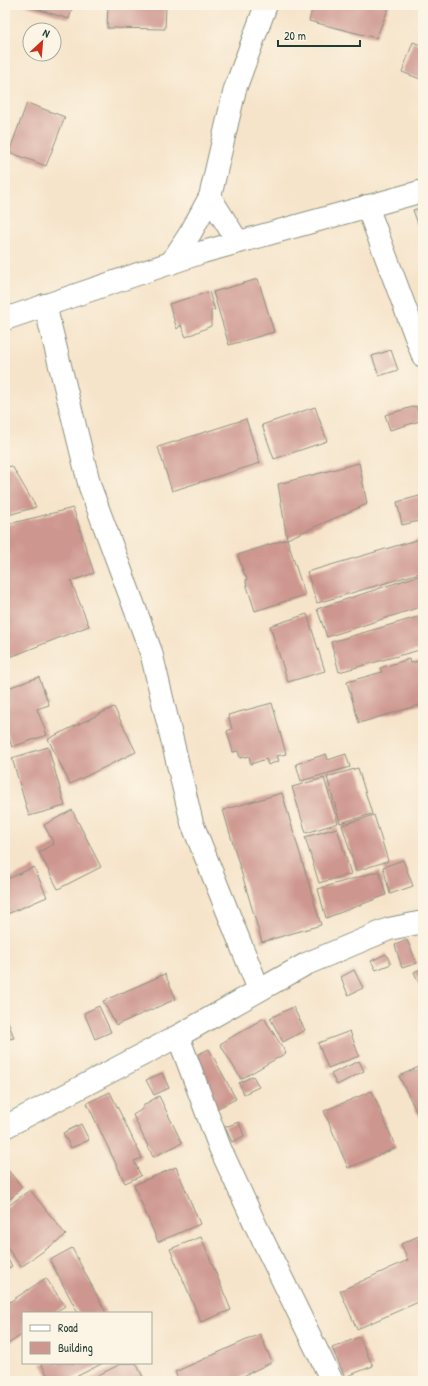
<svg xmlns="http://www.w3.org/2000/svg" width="428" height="1386" viewBox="0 0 428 1386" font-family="'Patrick Hand',sans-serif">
<rect width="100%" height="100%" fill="#fcf5e5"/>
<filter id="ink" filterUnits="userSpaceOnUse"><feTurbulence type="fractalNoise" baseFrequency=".025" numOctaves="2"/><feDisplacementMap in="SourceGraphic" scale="8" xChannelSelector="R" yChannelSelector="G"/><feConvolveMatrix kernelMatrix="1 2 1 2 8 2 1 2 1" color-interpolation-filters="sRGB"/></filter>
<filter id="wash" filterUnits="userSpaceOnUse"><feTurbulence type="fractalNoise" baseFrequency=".012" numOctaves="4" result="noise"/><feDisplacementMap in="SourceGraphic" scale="16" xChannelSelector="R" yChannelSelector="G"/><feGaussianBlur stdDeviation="0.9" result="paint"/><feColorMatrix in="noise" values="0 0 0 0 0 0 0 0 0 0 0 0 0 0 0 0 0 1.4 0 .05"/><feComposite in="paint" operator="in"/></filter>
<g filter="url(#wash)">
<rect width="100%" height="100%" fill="#f6e4ca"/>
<g id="blocks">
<g fill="#cd968f">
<path d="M24,5H73L69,19Z"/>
<path d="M108,5H166L165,29L107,28Z"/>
<path d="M313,5H390L376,38L309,21Z"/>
<path d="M413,42L423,46V80L402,72Z"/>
<path d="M27,103L65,117L46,166L9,152Z"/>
<path d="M423,207V238L413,210Z"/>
<path d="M258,279L274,332L229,345L213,292Z"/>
<path d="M209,292L215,310H211V326L186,337L181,325L177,329L169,304Z"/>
<path d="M391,350L398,370L379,376L372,356Z"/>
<path d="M416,406L420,421L390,430L385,415Z"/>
<path d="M315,407L327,441L274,459L262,425Z"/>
<path d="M246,419L260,463L172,491L158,447Z"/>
<path d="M359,463L367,504L287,539L305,595L255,611L246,583L247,578L244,574L238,555L287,539L278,484Z"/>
<path d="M12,466L36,507L5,516V467Z"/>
<path d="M423,495V520L402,525L397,502Z"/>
<path d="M73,508L94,573L71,581L89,626L5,659V525Z"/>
<path d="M423,538V572L317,603L307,572Z"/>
<path d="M423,574V606L327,637L317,609Z"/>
<path d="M307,614L325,671L288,682L270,626Z"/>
<path d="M421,616L423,624V649L339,672L331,642Z"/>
<path d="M409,659L410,663L423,660V704L359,723L347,682L382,672L380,668Z"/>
<path d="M39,677L49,705L37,709L47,735L12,747L5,727V689Z"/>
<path d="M272,703L286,754L277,756L279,761L268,765L266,759L251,764L249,756L240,758L238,751L233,752L227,731L232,729L228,715Z"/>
<path d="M114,707L136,752L70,784L48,739Z"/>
<path d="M48,747L65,806L29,816L12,758Z"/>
<path d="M326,754L328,760L346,754L350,767L301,781L296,764Z"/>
<path d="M358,768L372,814L340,823L327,777Z"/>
<path d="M324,778L338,823L306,833L292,787Z"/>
<path d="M282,793L321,925L262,942L223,810Z"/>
<path d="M72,810L101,867L58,889L39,852L54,844L44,825Z"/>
<path d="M374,815L388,861L356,871L342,825Z"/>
<path d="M337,828L351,874L319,883L305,837Z"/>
<path d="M403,860L413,886L390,894L383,867Z"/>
<path d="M34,867L47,897L5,915V880Z"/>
<path d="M379,871L386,895L326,918L318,889Z"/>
<path d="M407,940L417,963L402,968L395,945Z"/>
<path d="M386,954L391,964L376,970L371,961Z"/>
<path d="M423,968V992L414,972Z"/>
<path d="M354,970L363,988L348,995L341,977Z"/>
<path d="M165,974L176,999L116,1025L103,1001Z"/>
<path d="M99,1006L111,1032L95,1039L84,1013Z"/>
<path d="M293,1007L305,1030L283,1042L270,1018Z"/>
<path d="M5,1013L14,1038L5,1040Z"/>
<path d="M264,1018L286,1053L241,1079L220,1044Z"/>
<path d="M350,1031L359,1056L328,1068L318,1043Z"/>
<path d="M209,1049L236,1099L216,1109L190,1058Z"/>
<path d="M359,1061L364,1071L337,1085L331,1074Z"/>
<path d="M423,1065V1125L399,1076Z"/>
<path d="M162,1073L169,1088L154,1095L146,1080Z"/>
<path d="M253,1076L259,1087L244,1094L239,1083Z"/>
<path d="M372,1091L396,1148L348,1168L324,1111Z"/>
<path d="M110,1092L142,1158L134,1161L141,1176L125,1183L87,1103Z"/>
<path d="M159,1096L182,1143L153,1157L133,1115L141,1110L145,1104Z"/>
<path d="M239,1122L244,1136L232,1142L225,1127Z"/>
<path d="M81,1124L89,1140L71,1148L63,1133Z"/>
<path d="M176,1167L200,1224L158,1242L134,1185Z"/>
<path d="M7,1169L22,1187L5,1204V1170Z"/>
<path d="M30,1190L66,1235L21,1267L5,1244V1208Z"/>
<path d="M423,1234V1300L357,1329L340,1291L408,1260L401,1244Z"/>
<path d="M201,1237L231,1310L201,1322L170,1249Z"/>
<path d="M72,1248L106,1313H78L50,1260Z"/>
<path d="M5,1255L12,1266L5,1270Z"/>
<path d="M46,1278L65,1306L54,1313H23V1334L5,1346V1305Z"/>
<path d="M260,1334L272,1362L233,1381H179L175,1372Z"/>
<path d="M359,1337L373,1366L345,1377L332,1348Z"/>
<path d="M43,1363H103L68,1381H51L41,1364Z"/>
<path d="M123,1363H136L145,1381H86Z"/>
</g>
</g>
</g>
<g filter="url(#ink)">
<use href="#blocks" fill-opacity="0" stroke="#8a907f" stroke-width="1"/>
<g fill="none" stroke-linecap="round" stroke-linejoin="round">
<g stroke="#8a907f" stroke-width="24">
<g id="minor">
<path d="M210,197L238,242"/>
<path d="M367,206L423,356"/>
<path d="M171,263L191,232L210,197L235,89L266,5"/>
<path d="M45,305L90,487L151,652L192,823L259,990"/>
<path d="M5,319L203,252L423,191"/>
<path d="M178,1036L220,1148L256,1226L332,1381"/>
<path d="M5,1127L178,1036L306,964L389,929L423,922"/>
</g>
</g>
<use href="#minor" stroke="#fff" stroke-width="22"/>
</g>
</g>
<rect width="428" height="1386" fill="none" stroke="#fcf5e5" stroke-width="20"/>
<rect x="22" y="1312" width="130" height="52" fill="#fcf5e5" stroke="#a4ab9e"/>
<rect x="30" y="1325" width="20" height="6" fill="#ffffff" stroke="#a4ab9e"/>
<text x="58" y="1332" font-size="12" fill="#1f3d34">Road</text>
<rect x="30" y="1342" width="20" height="12" fill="#cd968f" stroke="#a4ab9e"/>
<text x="58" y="1352" font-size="12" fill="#1f3d34">Building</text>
<g transform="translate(42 42) rotate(26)"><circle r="19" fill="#fcf5e5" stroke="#a4ab9e"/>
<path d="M0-3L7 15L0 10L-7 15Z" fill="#c8321e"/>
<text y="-6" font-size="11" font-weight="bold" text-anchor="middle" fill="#1f3d34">N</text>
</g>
<path d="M278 40v6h82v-6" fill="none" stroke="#1f3d34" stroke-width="2"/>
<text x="284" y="40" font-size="12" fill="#1f3d34" stroke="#fcf5e5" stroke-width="3" paint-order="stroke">20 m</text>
</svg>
